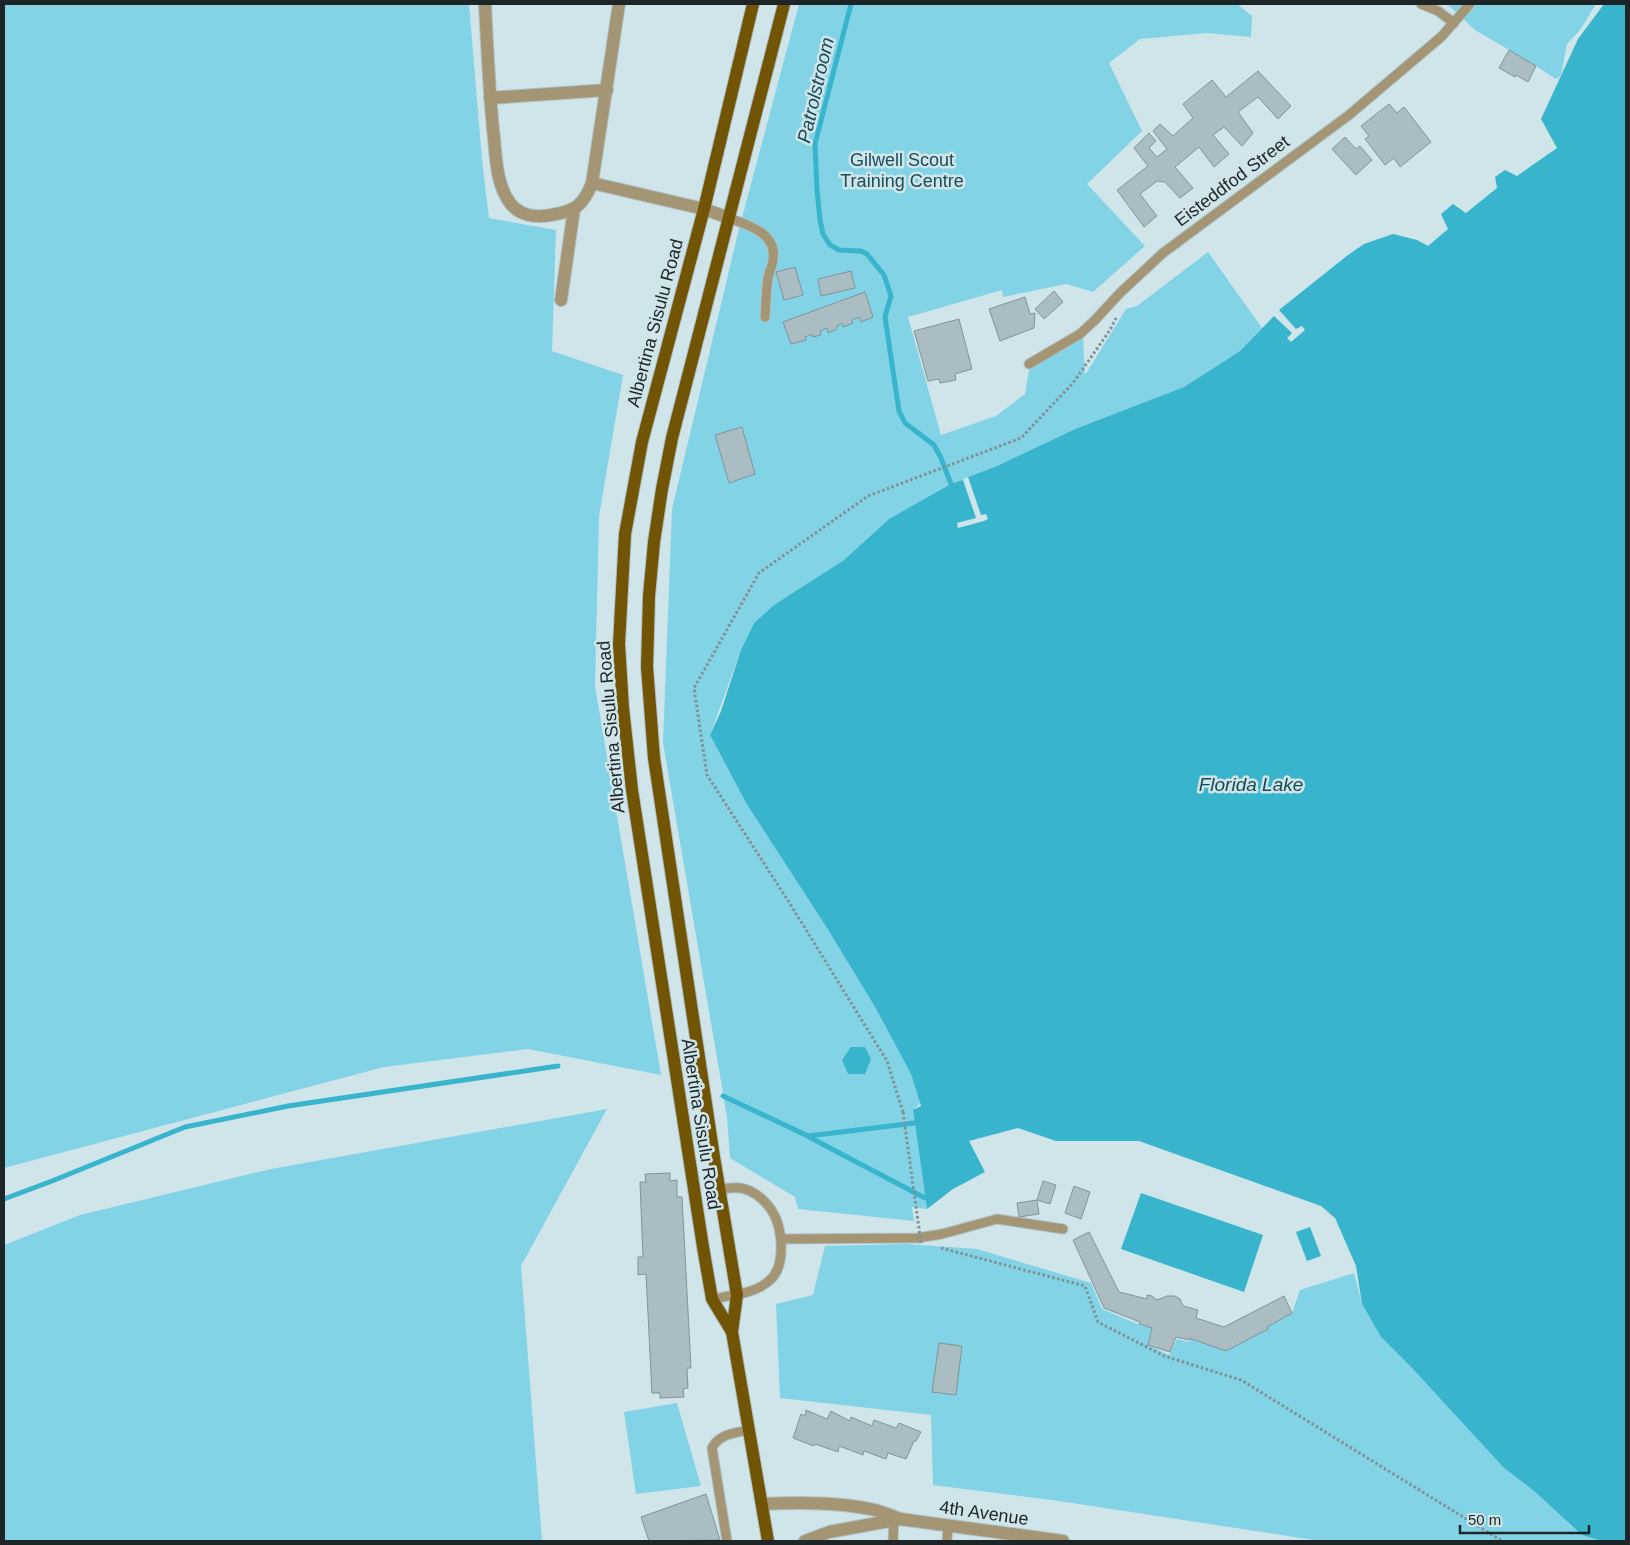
<svg xmlns="http://www.w3.org/2000/svg" width="1630" height="1545" viewBox="0 0 1630 1545" font-family="Helvetica,sans-serif">
<rect width="100%" height="100%" fill="#cfe5ea"/>
<g fill="#82d3e5">
<path d="M4,4H469L482,160L489,218L556,230L552,351L623,375L599,516L595,686L661,1075L528,1049L384,1067L4,1168Z"/>
<path d="M799,4H1237L1252,16L1251,37L1207,33L1140,39L1109,63L1142,131L1087,184L1145,246L1093,292L1066,284L1003,297L1002,290L908,317L941,435L996,416L1025,394L1029,370L1083,337L1085,375L1126,309L1137,306L1208,252L1262,328L1240,351L1184,387L1075,429L997,466L968,477L889,519L844,560L774,605L754,623L741,650L710,735L746,803L827,928L875,1007L911,1074L920,1103L913,1111L927,1209L912,1207L914,1221L798,1209L795,1197L730,1158L727,1118L722,1087L663,743L672,509L739,229Z"/>
<path d="M1447,4H1596L1580,30L1567,44L1561,75L1556,79L1536,66L1475,30Z"/>
<path d="M607,1109L521,1266L542,1541H4V1245L80,1215L271,1169Z"/>
<path d="M907,1244L977,1249L1091,1283L1102,1309L1140,1325L1152,1328L1148,1345L1169,1355L1177,1339L1189,1342L1190,1338L1226,1351L1267,1329V1327L1292,1313L1300,1290L1354,1273L1362,1304L1381,1337L1411,1367L1504,1468L1534,1491L1582,1535L1602,1541H1321L1059,1501L933,1485L931,1415L780,1398L776,1304L813,1295L825,1246Z"/>
<path d="M677,1403L701,1486L636,1494L624,1412Z"/>
</g>
<g fill="#39b4cd">
<path d="M1604,4H1626V1541H1602L1582,1535L1534,1491L1504,1468L1411,1367L1381,1337L1362,1304L1356,1266L1335,1218L1321,1206L1139,1141H1056L1018,1128L969,1141L985,1172L953,1189L927,1209L913,1110L921,1106L911,1074L875,1007L827,928L746,803L710,735L721,711L741,650L754,623L774,605L844,560L889,519L951,484L963,480L976,518L957,523L958,528L984,521L988,519L986,514L981,515L968,477L997,466L1075,429L1184,387L1240,351L1274,316L1292,333L1287,338L1291,342L1305,330L1302,326L1296,329L1279,310L1348,255L1364,244L1393,234L1417,240L1428,246L1448,229L1441,214L1453,204L1466,213L1497,188L1495,177L1505,170L1517,176L1557,148L1541,119L1578,39Z"/>
<path d="M851,1047H865L871,1059L865,1074H848L842,1060Z"/>
<path d="M1141,1193L1263,1235L1244,1292L1121,1249Z"/>
<path d="M1310,1227L1321,1256L1307,1261L1296,1232Z"/>
</g>
<g fill="none" stroke-linecap="round" stroke-linejoin="round">
<g stroke="#39b4cd" stroke-width="5">
<path d="M851,4L815,144L817,190L820,220L823,234L830,245L839,250L861,251L867,254L884,275L891,296L885,317L899,411L905,423L934,445L941,458L951,484"/>
<path d="M723,1096L808,1136L915,1123"/>
<path d="M809,1137L925,1198"/>
<path d="M4,1199L52,1181L185,1127L288,1106L558,1066"/>
</g>
</g>
<g fill="#a9bdc2" stroke="#809499">
<path d="M1509,50L1536,66L1528,82L1516,75L1515,77L1499,68Z"/>
<path d="M1258,71L1291,106L1278,119L1258,97L1238,112L1253,133L1242,146L1224,127L1213,135L1229,154L1214,167L1199,147L1175,167L1193,188L1180,198L1165,182L1157,181L1140,194L1157,216L1144,227L1117,190L1148,166L1134,148L1149,133L1156,141L1149,148L1157,157L1167,149L1153,131L1160,124L1173,136L1193,118L1183,104L1212,80L1226,97Z"/>
<path d="M1389,104L1397,113L1404,107L1431,142L1400,167L1394,158L1385,165L1365,139L1369,136L1361,126Z"/>
<path d="M1345,137L1356,149L1360,146L1372,160L1356,175L1332,149Z"/>
<path d="M795,267L803,295L784,300L776,272Z"/>
<path d="M851,271L855,288L821,296L818,279Z"/>
<path d="M1054,291L1063,302L1044,319L1035,309Z"/>
<path d="M865,292L873,317L861,322L859,317L852,320L853,323L843,327L842,323L837,326V329L828,333L827,328L820,331L821,335L813,337L812,334L805,337L806,340L791,344L783,322Z"/>
<path d="M1025,297L1030,314L1035,313L1034,328L1000,341L989,309Z"/>
<path d="M959,319L972,369L955,374L956,380L940,383L939,379L928,381L914,331Z"/>
<path d="M742,427L755,474L729,483L715,435Z"/>
<path d="M670,1173V1181L677,1180V1197H682L691,1368H687L688,1388L683,1389L684,1397L660,1398V1393H652L646,1274L638,1275V1257H643L640,1182H646L645,1174Z"/>
<path d="M1043,1181L1056,1185L1050,1204L1037,1200Z"/>
<path d="M1074,1186L1090,1192L1081,1219L1065,1213Z"/>
<path d="M1037,1200L1039,1214L1019,1217L1017,1203Z"/>
<path d="M1089,1232L1119,1292L1147,1299V1295L1152,1296L1157,1300L1167,1296H1175L1180,1299L1183,1306L1198,1310L1196,1318L1224,1327L1284,1296L1292,1313L1267,1327L1268,1329L1226,1351L1189,1338V1340L1176,1337L1170,1352L1148,1345L1152,1328L1139,1324L1140,1322L1104,1308L1073,1240Z"/>
<path d="M939,1343L962,1346L956,1395L932,1392Z"/>
<path d="M806,1410L827,1419L831,1411L850,1421L851,1417L872,1426L874,1420L896,1428L899,1423L921,1432L916,1441H914L906,1459L888,1453L886,1459L864,1451L863,1455L839,1446L838,1452L815,1444L814,1446L793,1438L801,1414L805,1416Z"/>
<path d="M706,1494L720,1540L649,1541L641,1517Z"/>
</g>
<g fill="none" stroke-linecap="round" stroke-linejoin="round">
<g stroke="#afc2c7" stroke-width="11">
<g id="service">
<path d="M1421,4L1438,11L1454,23"/>
<path d="M729,218C748,225 777,233 773,259C773,266 769,271 768,278C766,291 766,304 765,317"/>
<path d="M1029,364L1080,334L1095,320L1120,293L1163,253L1349,115L1441,37L1470,4"/>
<path d="M781,1239L917,1238L942,1234L997,1219L1063,1229"/>
<path d="M712,1299C732,1295 755,1294 770,1280C786,1266 783,1228 772,1211C767,1203 758,1195 750,1191C740,1186 730,1188 719,1189"/>
<path d="M727,1541L712,1448C719,1434 735,1433 749,1430"/>
<path d="M893,1541L894,1517"/>
<path d="M947,1541L948,1526"/>
</g>
</g>
<g stroke="#afc2c7" stroke-width="14">
<g id="minor">
<path d="M485,4C487,46 489,87 493,129C496,152 495,183 510,203C520,216 536,218 551,215C575,211 583,206 592,183L619,4"/>
<path d="M490,98L607,90"/>
<path d="M592,183L704,209L729,218"/>
<path d="M561,300L574,209"/>
<path d="M762,1504C798,1502 840,1502 875,1510C883,1512 892,1516 900,1519L1063,1541"/>
<path d="M805,1541L829,1532L900,1519"/>
</g>
</g>
<g stroke="#afc2c7" stroke-width="14">
<g id="primary">
<path d="M732,1332L712,1299L703,1247L632,790L623,708L619,644L625,534L642,442L704,209L753,4"/>
<path d="M768,1541L732,1332L737,1295L714,1157L654,758L647,667L649,596L654,542L662,489L672,438L784,4"/>
</g>
</g>
<g stroke="#809094" stroke-width="3" stroke-dasharray="2.5 2.5" stroke-linecap="butt">
<path d="M903,1112L887,1061L787,899L707,775L694,688L759,573L868,496L1021,438L1073,383L1110,330L1117,316"/>
<path d="M941,1248L1085,1286L1098,1322L1164,1356L1241,1380L1502,1541"/>
</g>
<use href="#service" stroke="#a49574" stroke-width="9"/>
<use href="#minor" stroke="#a49574" stroke-width="12"/>
<use href="#primary" stroke="#715504" stroke-width="12"/>
<path stroke="#809094" stroke-width="3" stroke-dasharray="2.5 2.5" stroke-linecap="butt" d="M903,1112L921,1243"/>
</g>
<g text-anchor="middle" stroke-width="5" stroke-linejoin="round" paint-order="stroke">
<g font-size="18" fill="#194d57" stroke="#cfe5ea">
<text x="902" y="166">Gilwell Scout<tspan x="902" dy="21">Training Centre</tspan></text>
</g>
<g font-size="18" fill="#1d2527" stroke="#cfe5ea">
<text transform="translate(1232 181) rotate(-37)" y="6">Eisteddfod Street</text>
<text transform="translate(655 323) rotate(-75)" y="6">Albertina Sisulu Road</text>
<text transform="translate(611 727) rotate(-95)" y="6">Albertina Sisulu Road</text>
<text transform="translate(701 1124) rotate(81)" y="6">Albertina Sisulu Road</text>
<text transform="translate(984 1513) rotate(8)" y="6">4th Avenue</text>
</g>
<g font-size="19" font-style="italic" fill="#164a55" stroke="#cfe5ea">
<text transform="translate(815 90) rotate(-77)" y="7">Patrolstroom</text>
<text x="1251" y="791">Florida Lake</text>
</g>
</g>
<rect width="1630" height="1545" fill="none" stroke="#1d2527" stroke-width="10"/>
<path d="M1460 1525v8h129v-8" fill="none" stroke="#1d2527" stroke-width="2.5"/>
<text x="1468" y="1525" font-size="15" fill="#1d2527" stroke="#cfe5ea" stroke-width="4" paint-order="stroke">50 m</text>
</svg>
